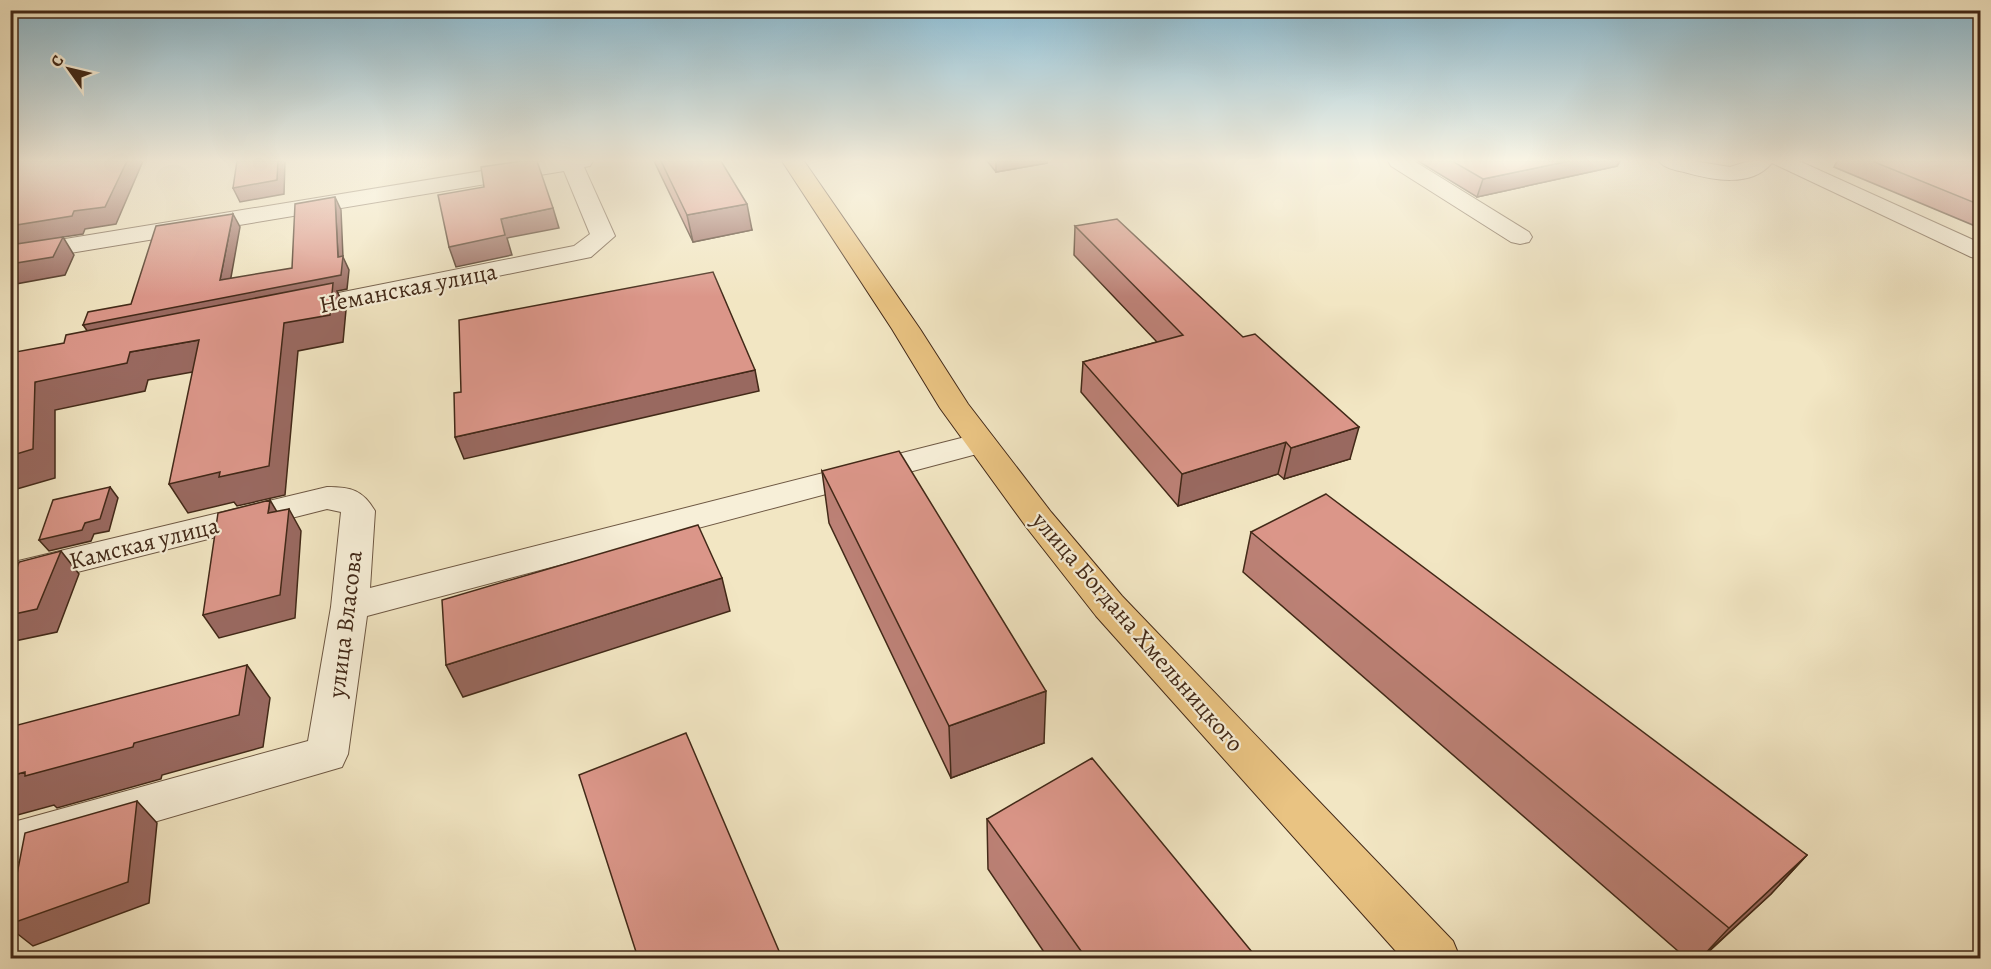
<svg xmlns="http://www.w3.org/2000/svg" width="1991" height="969" viewBox="0 0 1991 969" font-family="Alegreya,serif">
<rect width="100%" height="100%" fill="#f2e6c3"/>
<filter id="stains"><feTurbulence type="fractalNoise" baseFrequency=".00333" numOctaves="4"/><feColorMatrix values="0 0 0 0 .2 0 0 0 0 .09 0 0 0 0 .02 0 0 0 .5 -.17"/></filter>
<radialGradient id="worn" r=".72"><stop offset=".6" stop-color="#630" stop-opacity="0"/><stop offset="1" stop-color="#630" stop-opacity=".3"/></radialGradient>
<g fill="none" stroke-linecap="round" stroke-linejoin="round">
<g stroke="#6e5843" stroke-width="2">
<g id="minor">
<path d="M543,161H593L590,166L584,167L615,236L591,257L298,317L289,315L285,309L289,303L298,301L574,246L590,234L564,171L10,263V248Z"/>
<path d="M1388,161H1414L1529,232L1532,237L1529,242L1520,244L1511,242L1391,166Z"/>
<path d="M1659,161H1693L1730,167L1749,161H1799L1980,243V259L1971,257L1772,163C1751,188 1712,180 1684,172C1675,170 1664,168 1659,161Z"/>
<path d="M981,433L992,436L997,443L992,450L367,616L348,754L342,767L10,864V823L308,741L331,607L341,512L327,509L10,589V563L327,487C351,487 363,490 375,511L370,588Z"/>
</g>
</g>
<g stroke="#422918" stroke-width="2">
<path id="major" d="M782,161H804L920,329L968,404L1051,512L1122,596L1453,941L1460,958H1402L1096,616L1027,528L940,408L892,329Z"/>
</g>
<use href="#minor" fill="#f7efd8" fill-rule="evenodd"/>
<use href="#major" fill="#e9c382" fill-rule="evenodd"/>
</g>
<g fill="#bc8176" stroke="#422918" stroke-width="1.5">
<path d="M654,161H721L752,230L693,242Z"/>
<path d="M987,161H1047V163L996,172Z"/>
<path d="M1418,161H1620L1617,166L1477,197Z"/>
<path d="M1837,161H1980V228L1834,167Z"/>
<path d="M1075,226L1350,459L1284,479L1278,474L1178,506L1081,392L1083,362L1157,342L1074,255Z"/>
<path d="M822,471L1044,743L951,778L829,523Z"/>
<path d="M1251,532L1807,855L1771,894L1702,958H1686L1243,572Z"/>
<path d="M987,819L1257,958H1048L988,869Z"/>
</g>
<g fill="#996960" stroke="#422918" stroke-width="1.5">
<path d="M127,161H143L116,224L85,229L83,234L63,237L74,255L65,275L10,285V226L74,211Z"/>
<path d="M278,161H285L284,194L240,202L233,188Z"/>
<path d="M996,161H1047V163L996,172Z"/>
<path d="M1569,161H1620L1617,166L1477,197L1483,179Z"/>
<path d="M335,197L341,210L343,257L349,270L347,289L337,291L346,310L343,342L298,351L285,495L237,506L234,502L188,513L169,484L284,323L93,339L83,325L338,257Z"/>
<path d="M747,204L752,230L693,242L687,215Z"/>
<path d="M553,208L559,228L507,238L512,255L456,267L449,247L501,219Z"/>
<path d="M233,214L240,227L228,294L220,280Z"/>
<path d="M199,340L215,368L148,380L145,391L55,410V478L10,491V456L35,382L130,352Z"/>
<path d="M755,370L759,391L464,459L455,437Z"/>
<path d="M1359,427L1350,459L1284,479L1291,448Z"/>
<path d="M1286,442L1278,474L1178,506L1182,474Z"/>
<path d="M110,487L118,498L109,531L94,534L91,541L49,551L39,540L85,523Z"/>
<path d="M270,500L283,522L268,513Z"/>
<path d="M289,509L301,531L295,618L219,638L203,615Z"/>
<path d="M61,551L79,574L57,632L10,642V615Z"/>
<path d="M722,578L730,611L463,697L446,665Z"/>
<path d="M247,665L270,698L263,747L162,775L161,779L57,808L54,805L10,817V776L134,743Z"/>
<path d="M1046,691L1044,743L951,778L949,726Z"/>
<path d="M137,801L157,823L149,903L33,946L10,928V924Z"/>
<path d="M1807,855L1771,894L1701,958L1729,928Z"/>
</g>
<g fill="#db9689" stroke="#422918" stroke-width="1.5">
<path d="M10,161H127L105,207L74,211L72,216L10,226Z"/>
<path d="M237,161H278L277,180L233,188Z"/>
<path d="M521,161H537L553,208L501,219L505,235L449,247L438,195L484,187L481,167Z"/>
<path d="M661,161H721L747,204L687,215Z"/>
<path d="M1452,161H1569L1483,179Z"/>
<path d="M1872,161H1980V205Z"/>
<path d="M335,197L338,257L343,256L341,275L83,325L88,312L131,304L156,226L233,214L220,280L292,268L295,204Z"/>
<path d="M1117,219L1243,337L1255,334L1359,427L1291,448L1286,442L1182,474L1083,362L1183,335L1075,226Z"/>
<path d="M63,237L53,257L10,264V245Z"/>
<path d="M713,272L755,370L455,437L454,393L461,392L459,320Z"/>
<path d="M333,283L330,315L284,323L269,466L219,477L220,472L169,484L199,340L130,352L127,363L35,382L33,449L10,456V353L64,343L66,335Z"/>
<path d="M899,451L1046,691L949,726L822,471Z"/>
<path d="M110,487L100,519L85,523L82,530L39,540L53,500Z"/>
<path d="M1326,494L1807,855L1729,928L1251,532Z"/>
<path d="M270,500L268,513L289,509L280,595L203,615L218,513Z"/>
<path d="M698,525L722,578L446,665L442,600Z"/>
<path d="M61,551L37,609L10,615V578L14,577L19,562Z"/>
<path d="M247,665L239,715L134,743L133,747L25,776V772L10,776V727Z"/>
<path d="M686,733L782,958H638L579,775Z"/>
<path d="M1092,758L1257,958H1086L987,819Z"/>
<path d="M137,801L128,882L10,924V910L25,833Z"/>
</g>
<linearGradient id="sky" x2="0" y2="1"><stop stop-color="#89b9d0"/><stop offset="0.54" stop-color="#f9f4e4"/><stop offset="1" stop-color="#f9f4e4" stop-opacity="0"/></linearGradient>
<rect width="1991" height="297" fill="url(#sky)"/>
<g text-anchor="middle" stroke-width="4.5" stroke-linejoin="round" paint-order="stroke">
<g font-size="24" fill="#422918" stroke="#f7efd8">
<text transform="translate(408 288) rotate(-11)" y="8">Неманская улица</text>
<text transform="translate(144 543) rotate(-14)" y="8">Камская улица</text>
<text transform="translate(345 624) rotate(-83)" y="8">улица Власова</text>
<text transform="translate(1138 632) rotate(49)" y="8">улица Богдана Хмельницкого</text>
</g>
</g>
<rect width="1991" height="969" fill="none" stroke="#f2e6c3" stroke-width="36"/>
<rect x="12" y="12" width="1967" height="945" fill="none" stroke="#422918" stroke-width="3"/>
<rect x="18" y="18" width="1955" height="933" fill="none" stroke="#422918" stroke-width="1.5"/>
<g transform="translate(69 69) rotate(304)" stroke="#f7efd8" stroke-width="4.5" paint-order="stroke">
<path d="M0-4.5L10 22L0 15L-10 22Z" fill="#422918"/>
<text y="-9" font-size="16" font-weight="bold" text-anchor="middle" fill="#422918">С</text>
</g>
<rect width="100%" height="100%" filter="url(#stains)"/>
<rect width="100%" height="100%" fill="url(#worn)"/>
</svg>
